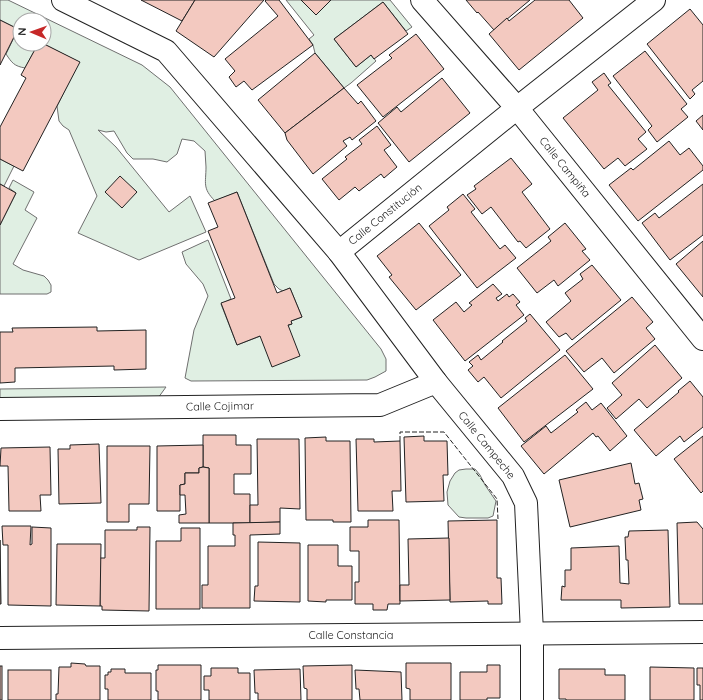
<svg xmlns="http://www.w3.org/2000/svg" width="703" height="700" viewBox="0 0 703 700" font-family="Quicksand,sans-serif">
<rect width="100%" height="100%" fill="#fff"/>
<g fill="#e0efe3" stroke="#6f6f6f">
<path d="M0,0H8L142,65L170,87L381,349L386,359V371L375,377L367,380L191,381L185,378L194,330L208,296L203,284L186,264L182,252L208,240L231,299L221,304L237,345L292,324L291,321L302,317L290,288L283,291L279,289L274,284L237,192L215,201C202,188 206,183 206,167C206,162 205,156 205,151L194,141L182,139L177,154L167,162L153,159H133L127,153L114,131L106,132L98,130L116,147L169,212L190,196L206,232L139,260L78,233L97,196L69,130L63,126L59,121L57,106L79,62L44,44V20H20V44H38L25,68C14,66 12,63 6,54L18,29L0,20Z"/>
<path d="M286,0H301L316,15L331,0H390L412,27L406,31L383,2L334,39L356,67L371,55L376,61L351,83L344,88L315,53L313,45L309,39L314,35Z"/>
<path d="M0,159L14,166L4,186L0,184Z"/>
<path d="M13,180L34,192L25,210L37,218L13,264L23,270L44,276L48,280L51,285V292L47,294H0V225L16,193L9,188Z"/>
<path d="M166,387L158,398H0V389Z"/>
<path d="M466,469H475L480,475L485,485L496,501L493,516L488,518H466L459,517L448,505L447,492L450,481L455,473L459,470Z"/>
</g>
<g fill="#f3c9c0" stroke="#222">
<path d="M141,0H195L182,21Z"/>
<path d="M195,0H264L214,57L176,31Z"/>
<path d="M266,0H279L313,45L252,90L244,81L236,87L229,77L235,71L225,59L278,16L265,1Z"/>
<path d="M301,0H331L316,15Z"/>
<path d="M466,0H530L494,30L478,12L477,13Z"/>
<path d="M535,0H569L583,18L519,70L489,34L507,18L509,21Z"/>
<path d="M383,2L408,34L374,59L371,55L356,67L334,39Z"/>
<path d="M690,9L703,25V81L692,90L695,94L690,99L647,44Z"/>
<path d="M0,20L18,29L0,65Z"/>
<path d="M416,34L444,69L383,117L357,85L392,58L389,55Z"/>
<path d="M38,44H44L80,62L23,171L0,159V127L26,78L21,75Z"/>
<path d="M645,51L687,104L681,109L688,117L657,142L648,130L652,126L613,76Z"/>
<path d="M315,53L344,88L285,133L258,100Z"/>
<path d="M604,73L611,83L608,85L646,132L638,139L647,149L625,166L618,158L604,169L563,118L598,90L592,82Z"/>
<path d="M442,78L470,113L409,162L378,123L397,107L401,112Z"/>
<path d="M344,88L358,104L361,101L376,121L352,140L350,137L343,141L347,146L313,174L287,140L285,133Z"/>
<path d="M703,115V130L696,121Z"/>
<path d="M377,126L391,145L384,150L397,167L384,178L381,174L359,191L355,187L339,200L322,179L347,159L345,157L362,144L359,140Z"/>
<path d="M669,141L680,155L689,148L703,166V170L638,221L609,185L631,168L633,170Z"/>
<path d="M511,158L532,184L522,192L550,229L526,248L520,241L518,242L491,207L482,214L467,195L476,189L474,186Z"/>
<path d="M120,176L137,192L122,208L105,192Z"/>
<path d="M0,184L16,193L0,225Z"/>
<path d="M703,184V235L670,260L642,223L655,213L659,218Z"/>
<path d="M237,192L277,293L290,288L302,317L291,321L292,324L288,325L300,356L272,367L260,336L237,345L221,303L235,298L208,231L218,227L208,203Z"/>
<path d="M463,194L475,209L471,212L500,249L505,245L516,258L477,288L429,226L449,210L447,207Z"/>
<path d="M419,223L461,275L416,310L389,277L392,275L377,256Z"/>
<path d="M565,223L586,249L582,251L590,260L558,286L554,280L537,293L517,268L551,241L548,237Z"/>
<path d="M703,241V297L676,264Z"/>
<path d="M592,265L621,300L572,340L566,333L559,337L546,322L571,301L565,293L583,279L580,274Z"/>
<path d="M493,284L502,294L496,298L498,301L507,294L509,297L513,294L520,302L516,305L524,315L465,361L433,320L456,302L464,312L472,305L469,303Z"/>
<path d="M632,297L653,322L646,328L655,339L614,373L602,358L584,372L566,351Z"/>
<path d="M530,314L560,350L501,398L484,377L478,382L468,370L473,366L469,362L478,355L481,360L503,342L502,341L527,321L525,318Z"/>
<path d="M97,327V331L146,330V369L114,370V366L15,368V382L0,383V332H13L12,328Z"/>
<path d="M655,345L682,378L647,408L639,399L616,419L607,408L622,395L612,383Z"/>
<path d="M565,355L593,389L524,442L498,408Z"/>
<path d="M690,381L703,397V427L684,442L680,436L656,456L634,430L679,392L678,391Z"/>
<path d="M586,402L592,410L601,403L627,436L610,451L598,436L596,437L593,433L544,474L521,446L546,426L551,433L578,412L576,410Z"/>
<path d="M203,435H236V445H251V474H234V494H250V523H209V468L203,467Z"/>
<path d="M424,436V441H447L448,475H443L444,501L406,502L404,437Z"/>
<path d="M703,436V491L701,493L674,459Z"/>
<path d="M326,437V441H350L351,522H333V520H306L305,438Z"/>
<path d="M257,439H299L300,509L280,508V522L250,523V505H258Z"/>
<path d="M356,439H374V442L400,441L401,491H392L393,511H358Z"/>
<path d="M99,444L101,503L59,504L58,449H70V445Z"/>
<path d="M203,445V467L199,468V473H185V484L180,485V511H157V446Z"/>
<path d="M107,446H150L149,504H129V522H107Z"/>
<path d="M50,447L51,495H40L41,511H9L8,466H0L1,448Z"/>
<path d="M631,463L635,484L639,483L643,499L639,500L641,510L570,527L559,480Z"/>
<path d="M203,467L209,468V523H179V515L186,514L185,495H180V485L185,484V473H199V468Z"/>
<path d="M368,520H399L400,604H388L387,610H373V604H355V582H359V551H350V527H368Z"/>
<path d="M497,520V578H501L502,604H488V601L450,602L448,521Z"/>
<path d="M280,522V534L250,535V608H202V585H208V546H235V535H233V523Z"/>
<path d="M697,522L703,529V604H679L677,523Z"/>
<path d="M2,526H31L30,545L32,544V527L51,528V606L8,605V545H3Z"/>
<path d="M137,527H150L149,611L102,610V606H100V558H105V530H137Z"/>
<path d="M181,528H200V609H156V541H181Z"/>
<path d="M668,530L670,607L621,608V600H561L562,586L565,587V570H571V548L619,546L620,583L629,584L628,560H626L625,537H628L629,531Z"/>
<path d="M449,538L450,600L400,601V585H409L408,539Z"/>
<path d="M0,540L1,604H0Z"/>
<path d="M258,542L300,543V602L254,601L255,586H258Z"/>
<path d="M57,544H101L100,606L56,605Z"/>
<path d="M308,545H338V566H352V600H326V602L308,601Z"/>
<path d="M71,663L85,664L86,666H100V700H56V694H58L59,667H71Z"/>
<path d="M406,663H451V700H410V689L406,688Z"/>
<path d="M158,665H201V700H158V691H156V670H158Z"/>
<path d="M352,665V700H307V689L304,688L303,666Z"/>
<path d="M487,665H500V698H487V700H460V672H487Z"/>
<rect x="0" y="666" width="2" height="34"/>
<path d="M650,667L694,668V700H650Z"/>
<path d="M211,668H238V673H250V700H209V690H204V676H211Z"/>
<path d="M697,668H703V700H700V685H697Z"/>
<path d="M111,669H125V673H151V700H108V689H105V675H108V672H111Z"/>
<path d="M300,669L301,700H258V693H255L254,670Z"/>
<path d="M559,669H605V675H625V700H566V699H559Z"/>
<rect x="8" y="670" width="43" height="30"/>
<path d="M355,670L401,672L402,700H360L359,689H356Z"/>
</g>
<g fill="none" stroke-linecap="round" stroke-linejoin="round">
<g stroke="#222" stroke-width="24">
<g id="minor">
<path d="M63,0L166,51L339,252L436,382L513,476L526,503L532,633V700"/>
<path d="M422,0L517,108L703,339"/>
<path d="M339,252L517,108L654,0"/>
<path d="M0,409L380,405L436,382"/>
<path d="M0,638L703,632"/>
</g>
</g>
<use href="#minor" stroke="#fff" stroke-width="22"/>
<path stroke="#222" stroke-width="1" stroke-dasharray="5 2" stroke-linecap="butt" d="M400,441V432H444L497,499L498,519"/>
</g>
<g text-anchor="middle" stroke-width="3" stroke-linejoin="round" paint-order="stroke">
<g font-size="11" fill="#222" stroke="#fff">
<text transform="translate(565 167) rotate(51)" y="4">Calle Campiña</text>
<text transform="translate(385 214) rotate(-39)" y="4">Calle Constitución</text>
<text transform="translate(220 406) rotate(-1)" y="4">Calle Cojimar</text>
<text transform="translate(487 445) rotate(51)" y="4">Calle Campeche</text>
<text x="351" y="639">Calle Constancia</text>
</g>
</g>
<g transform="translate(32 32) rotate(272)"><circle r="19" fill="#ffffff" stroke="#a7a7a7"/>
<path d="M0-3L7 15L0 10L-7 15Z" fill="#c62828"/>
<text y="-6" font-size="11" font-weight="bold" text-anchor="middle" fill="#222222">N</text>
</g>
</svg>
